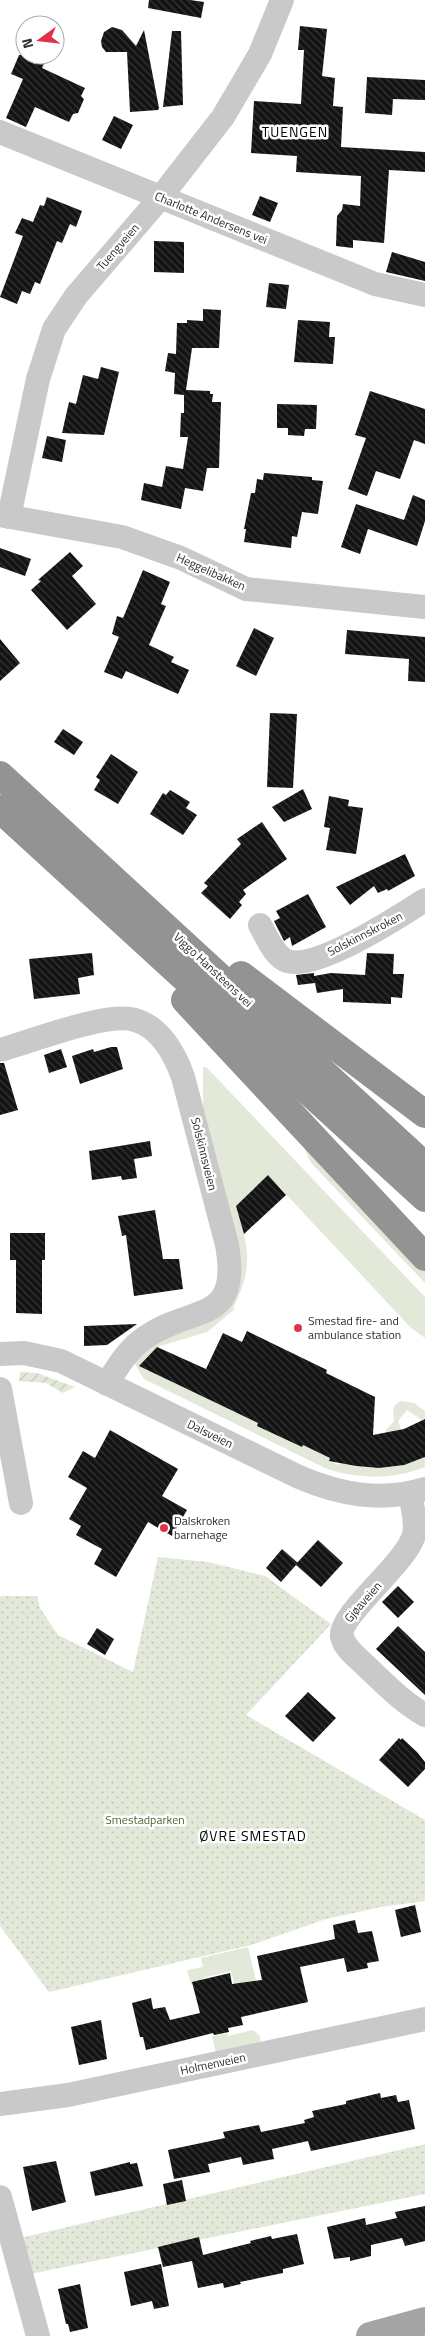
<svg xmlns="http://www.w3.org/2000/svg" width="425" height="2336" viewBox="0 0 425 2336" font-family="'Titillium Web',sans-serif">
<defs>
<pattern id="park-dots" width="8" height="8" patternUnits="userSpaceOnUse" patternTransform="scale(1.25)"><rect width="8" height="8" fill="#e3e9d9"/><path d="M2 2h.1M6 6h.1" fill="none" stroke="#c3c8ba" stroke-width="1.8" stroke-linecap="round"/></pattern>
<pattern id="garden-furrows" width="10" height="10" patternUnits="userSpaceOnUse" patternTransform="scale(1.25)"><rect width="10" height="10" fill="#e3e9d9"/><path d="M-1 1l2-2M0 10L10 0M9 11l2-2" fill="none" stroke="#c3c8ba"/></pattern>
<pattern id="building-back-hatch" width="6" height="6" patternUnits="userSpaceOnUse" patternTransform="scale(1.25)"><rect width="6" height="6" fill="#131313"/><path d="M-1 5l2 2M0 0l6 6M5-1l2 2" fill="none" stroke="#363636"/></pattern>
</defs>
<rect width="100%" height="100%" fill="#fff"/>
<g fill="#e3e9d9">
<path d="M203,1067H206L211,1072L425,1297V1338L411,1328L268,1175L236,1206C249,1249 254,1266 233,1308L235,1309L207,1332L157,1347L139,1366L258,1423V1426L301,1447L303,1445L330,1458L329,1461L339,1465L340,1463C369,1471 398,1469 425,1457V1467C393,1480 359,1479 327,1469L144,1379L135,1364L141,1355L238,1288L241,1279L240,1260L203,1116Z"/>
<path d="M308,1146L425,1271V1283L311,1163L305,1150Z"/>
<path d="M401,1401L414,1403L425,1411V1418L422,1420L407,1410L398,1421L401,1430L387,1433L386,1430L394,1421L393,1410L395,1405Z"/>
<path d="M248,1947L260,1997L239,2002L231,1971L203,1978V1982L191,1985L187,1970L203,1967L201,1958Z"/>
<path d="M253,2030L260,2036L261,2044L217,2058L212,2036L227,2033L228,2036Z"/>
</g>
<g fill="url(#park-dots)">
<path d="M158,1557L208,1562L265,1576L331,1624L246,1715L425,1820V1901L381,1907L326,1919L251,1945L49,1992L0,1926V1596H37L40,1608L58,1635L133,1672Z"/>
<path d="M425,2144V2194L30,2274L20,2238Z"/>
</g>
<path fill="url(#garden-furrows)" d="M20,1372L37,1373L75,1387L63,1393L46,1383L19,1381Z"/>
<g fill="url(#building-back-hatch)">
<path d="M149,0H190L204,2L201,18L148,8Z"/>
<path d="M300,26L327,29L322,76L335,78L333,106L343,107L341,147L425,152V172L389,170L384,243L353,240V248L336,246L337,216L342,210L343,204L360,206L361,176L296,172L297,156L251,153L254,101L301,104L304,50H298Z"/>
<path d="M112,27L122,30L136,46L144,30L159,108L158,110L130,112L127,52H106L102,47L101,41L104,32Z"/>
<path d="M172,31H181L183,105L163,107Z"/>
<path d="M19,55H48L42,68L85,88L81,96L84,99L78,113L73,114L69,122L35,107L26,127L6,118L23,79L11,74Z"/>
<path d="M367,77L425,80V100L393,99L392,115L365,113Z"/>
<path d="M114,116L133,125L121,149L102,140Z"/>
<path d="M260,196L278,203L270,222L252,215Z"/>
<path d="M47,197L82,211L76,227L70,224L62,243L57,241L40,284L35,282L30,294L22,291L17,304L0,297L23,236L15,233L22,218L33,222L40,205L44,206Z"/>
<path d="M154,241L184,242V273L154,272Z"/>
<path d="M392,252L425,262V281L386,272Z"/>
<path d="M269,283L289,285L286,309L266,307Z"/>
<path d="M203,309L221,310L219,348H192L186,390L210,391V394H213L212,402H221L219,468H207L203,491L185,488L181,509L141,500L144,483L162,487L166,466L183,469L188,437H180L181,413H184V395L174,394L175,373L165,371L168,353L176,354L177,323H187V320L203,321Z"/>
<path d="M298,320L330,322L329,337H335L333,364L294,362Z"/>
<path d="M101,367L119,372L104,435L62,433L69,402L76,404L83,375L98,379Z"/>
<path d="M370,391L425,409V444L414,440L400,479L376,471L367,496L348,489L366,438L355,435Z"/>
<path d="M277,404L317,405L316,429H305L304,436L288,435V428H277Z"/>
<path d="M47,436L66,440L62,462L42,458Z"/>
<path d="M264,473L312,477V480L323,481L318,514L302,512L297,537L292,536L291,548L244,542L246,529H244L251,493H255L257,479L263,480Z"/>
<path d="M413,495L425,500V521L417,546L368,529L360,554L341,547L356,504L404,520Z"/>
<path d="M0,548L31,559L25,576L0,567Z"/>
<path d="M70,552L83,566L72,576L96,604L67,630L31,590L41,581L38,580Z"/>
<path d="M143,570L170,582L161,604L166,606L149,645L174,657L171,662L189,670L178,694L126,671L122,679L104,672L119,637L112,634L117,616L123,618Z"/>
<path d="M254,628L274,638L256,676L236,666Z"/>
<path d="M347,630L425,637V682L408,681L409,659L345,654Z"/>
<path d="M0,639L20,663L0,681Z"/>
<path d="M270,713L297,714L293,788L267,787Z"/>
<path d="M63,729L83,742L74,755L54,742Z"/>
<path d="M111,754L138,772L118,804L94,790L100,780L96,777Z"/>
<path d="M303,789L312,809L284,822L272,807Z"/>
<path d="M170,790L190,802L186,808L197,815L183,835L150,814L163,793L166,795Z"/>
<path d="M329,796L349,800L348,806L363,808L356,854L326,850L330,828L324,827Z"/>
<path d="M262,822L287,859L243,890L246,894L239,902L242,905L230,919L201,893L208,886L204,883L241,844L237,839Z"/>
<path d="M405,854L415,876L388,891L387,889L378,893L374,886L350,905L336,887Z"/>
<path d="M308,894L326,927L292,946L290,937L284,941L274,921L280,918L276,911Z"/>
<path d="M92,953L94,975L78,978L80,994L34,999L29,959Z"/>
<path d="M367,953L394,954L393,974H404L402,998L391,997V1004L343,1002V989L317,993L315,983L298,985L296,975L314,973V976L331,973L365,975Z"/>
<path d="M111,1047H117L123,1069L80,1084L72,1056L93,1049L94,1052Z"/>
<path d="M61,1049L67,1067L49,1073L44,1055Z"/>
<path d="M0,1063H4L18,1110L0,1115Z"/>
<path d="M150,1141L152,1156L134,1159L137,1178L122,1180L121,1176L92,1180L89,1151Z"/>
<path d="M268,1175L286,1195L244,1234L236,1206Z"/>
<path d="M155,1210L163,1259H179L183,1289L134,1296L126,1235L122,1236L118,1216Z"/>
<path d="M10,1233H45V1260H42V1314L16,1313V1260H10Z"/>
<path d="M137,1324L107,1345L84,1346V1326Z"/>
<path d="M247,1331L327,1370L326,1373L375,1397L373,1435L404,1429L425,1419V1457L404,1465L379,1468L356,1466L329,1461L330,1458L303,1445L302,1447L257,1426L258,1423L139,1366L157,1347L206,1369L223,1333L242,1342Z"/>
<path d="M110,1430L178,1469L162,1496L187,1510L172,1536L148,1522L116,1577L94,1564L102,1549L76,1535L81,1526L69,1519L87,1488L68,1477L83,1451L95,1458Z"/>
<path d="M318,1540L343,1563L321,1587L296,1565L281,1582L266,1568L282,1549L298,1563L296,1564Z"/>
<path d="M398,1586L414,1602L398,1618L382,1602Z"/>
<path d="M398,1626L425,1652V1695L376,1649Z"/>
<path d="M97,1628L114,1639L105,1655L87,1644Z"/>
<path d="M308,1692L336,1718L313,1742L285,1716Z"/>
<path d="M399,1738L401,1740L402,1738L417,1752L425,1762V1769L408,1787L379,1760Z"/>
<path d="M415,1905L421,1932L401,1937L395,1910Z"/>
<path d="M355,1920L358,1933L372,1931L379,1961L367,1963L368,1968L347,1972L344,1958L300,1967L308,2002L241,2017L243,2025L228,2028L229,2032L214,2035L213,2033L146,2050L143,2037H140L132,2003L151,1998L153,2009L165,2007L170,2020L200,2013L192,1982L230,1973L232,1984L262,1980L257,1956L335,1939L333,1925Z"/>
<path d="M101,2020L107,2059L79,2065L71,2027Z"/>
<path d="M380,2093L381,2098L396,2095L398,2102L409,2100L415,2129L311,2151L308,2141L272,2149L274,2159L243,2165L241,2157L208,2164L210,2172L174,2179L168,2150L225,2138L223,2132L259,2125L261,2132L305,2123L304,2120L314,2117L312,2111L346,2104V2101Z"/>
<path d="M56,2161L66,2202L32,2211L23,2167Z"/>
<path d="M130,2162V2164L137,2163L143,2186L95,2196L90,2172Z"/>
<path d="M182,2180L186,2201L167,2205L163,2184Z"/>
<path d="M425,2206V2241L405,2246L402,2238L371,2245V2256L350,2261V2257L334,2259L327,2227L365,2218L366,2225L397,2218L395,2212Z"/>
<path d="M297,2234L304,2264L283,2269V2273L240,2282L241,2284L224,2288L223,2283L198,2288L192,2261L163,2267L158,2247L199,2237L203,2255L251,2243L250,2241L271,2236L272,2239Z"/>
<path d="M161,2264L169,2306L154,2309L152,2301L131,2306L124,2272Z"/>
<path d="M80,2284L88,2328L70,2332L68,2324H66L58,2289Z"/>
</g>
<g fill="none" stroke-linecap="round" stroke-linejoin="round">
<g stroke="#c9c9c9" stroke-width="24">
<path d="M0,132L375,284L425,295"/>
<path d="M0,515L122,537L181,558L246,589L425,607"/>
<path d="M9,517L38,379L54,329L76,296L160,198L223,117L260,54L282,0"/>
<path d="M260,925C267,937 274,956 287,961C316,971 400,916 425,900"/>
<path d="M0,1050C30,1042 108,1011 135,1020C160,1027 175,1054 183,1077L227,1245C241,1325 194,1304 146,1337C128,1349 118,1366 107,1384"/>
<path d="M0,1354L24,1353L61,1361L299,1477C341,1495 381,1502 425,1489"/>
<path d="M0,1389L21,1503"/>
<path d="M410,1493C412,1506 417,1523 414,1535C406,1564 337,1616 342,1637C345,1649 358,1658 366,1666C385,1684 402,1702 425,1715"/>
<path d="M0,2104L68,2095L425,2019"/>
<path d="M0,2197L38,2336"/>
</g>
<path stroke="#a4a4a4" stroke-width="28" d="M370,2336L425,2321"/>
<g stroke="#939393" stroke-width="28">
<path d="M0,775L425,1166"/>
<path d="M0,809L425,1198"/>
<path d="M241,975L425,1114"/>
<path d="M185,1000L425,1257"/>
</g>
</g>
<g fill="#df324b" stroke="#fff" stroke-width="2">
<circle cx="298" cy="1328" r="5"/>
<circle cx="164" cy="1528" r="5"/>
</g>
<g text-anchor="middle" stroke-width="5" stroke-linejoin="round" paint-order="stroke">
<g font-size="12" fill="#2c2c2c" stroke="#fff">
<text transform="translate(211 218) rotate(22)" y="4">Charlotte Andersens vei</text>
<text transform="translate(118 247) rotate(-49)" y="4">Tuengveien</text>
<text transform="translate(211 572) rotate(24)" y="4">Heggelibakken</text>
<text transform="translate(365 934) rotate(-27)" y="4">Solskinnskroken</text>
<text transform="translate(213 970) rotate(43)" y="4">Viggo Hansteens vei</text>
<text transform="translate(204 1154) rotate(76)" y="4">Solskinnsveien</text>
<text transform="translate(210 1434) rotate(26)" y="4">Dalsveien</text>
<text transform="translate(363 1602) rotate(-49)" y="4">Gjøaveien</text>
<text transform="translate(213 2064) rotate(-12)" y="4">Holmenveien</text>
</g>
<g font-size="12" fill="#2c2c2c" stroke="#fff" text-anchor="start">
<text x="308" y="1325">Smestad fire- and<tspan x="308" dy="14">ambulance station</tspan></text>
<text x="174" y="1525">Dalskroken<tspan x="174" dy="14">barnehage</tspan></text>
</g>
<g font-size="12" fill="#52663b" stroke="#fff">
<text x="145" y="1824">Smestadparken</text>
</g>
<g font-size="14" letter-spacing="1" fill="#000" stroke="#fff">
<text x="295" y="137">TUENGEN</text>
<text x="253" y="1841">ØVRE SMESTAD</text>
</g>
</g>
<g transform="translate(40 40) rotate(255)"><circle r="24" fill="#ffffff" stroke="#ababab"/>
<path d="M0-4L9 19L0 12L-9 19Z" fill="#df324b"/>
<text y="-8" font-size="14" font-weight="bold" text-anchor="middle" fill="#2c2c2c">N</text>
</g>
</svg>
